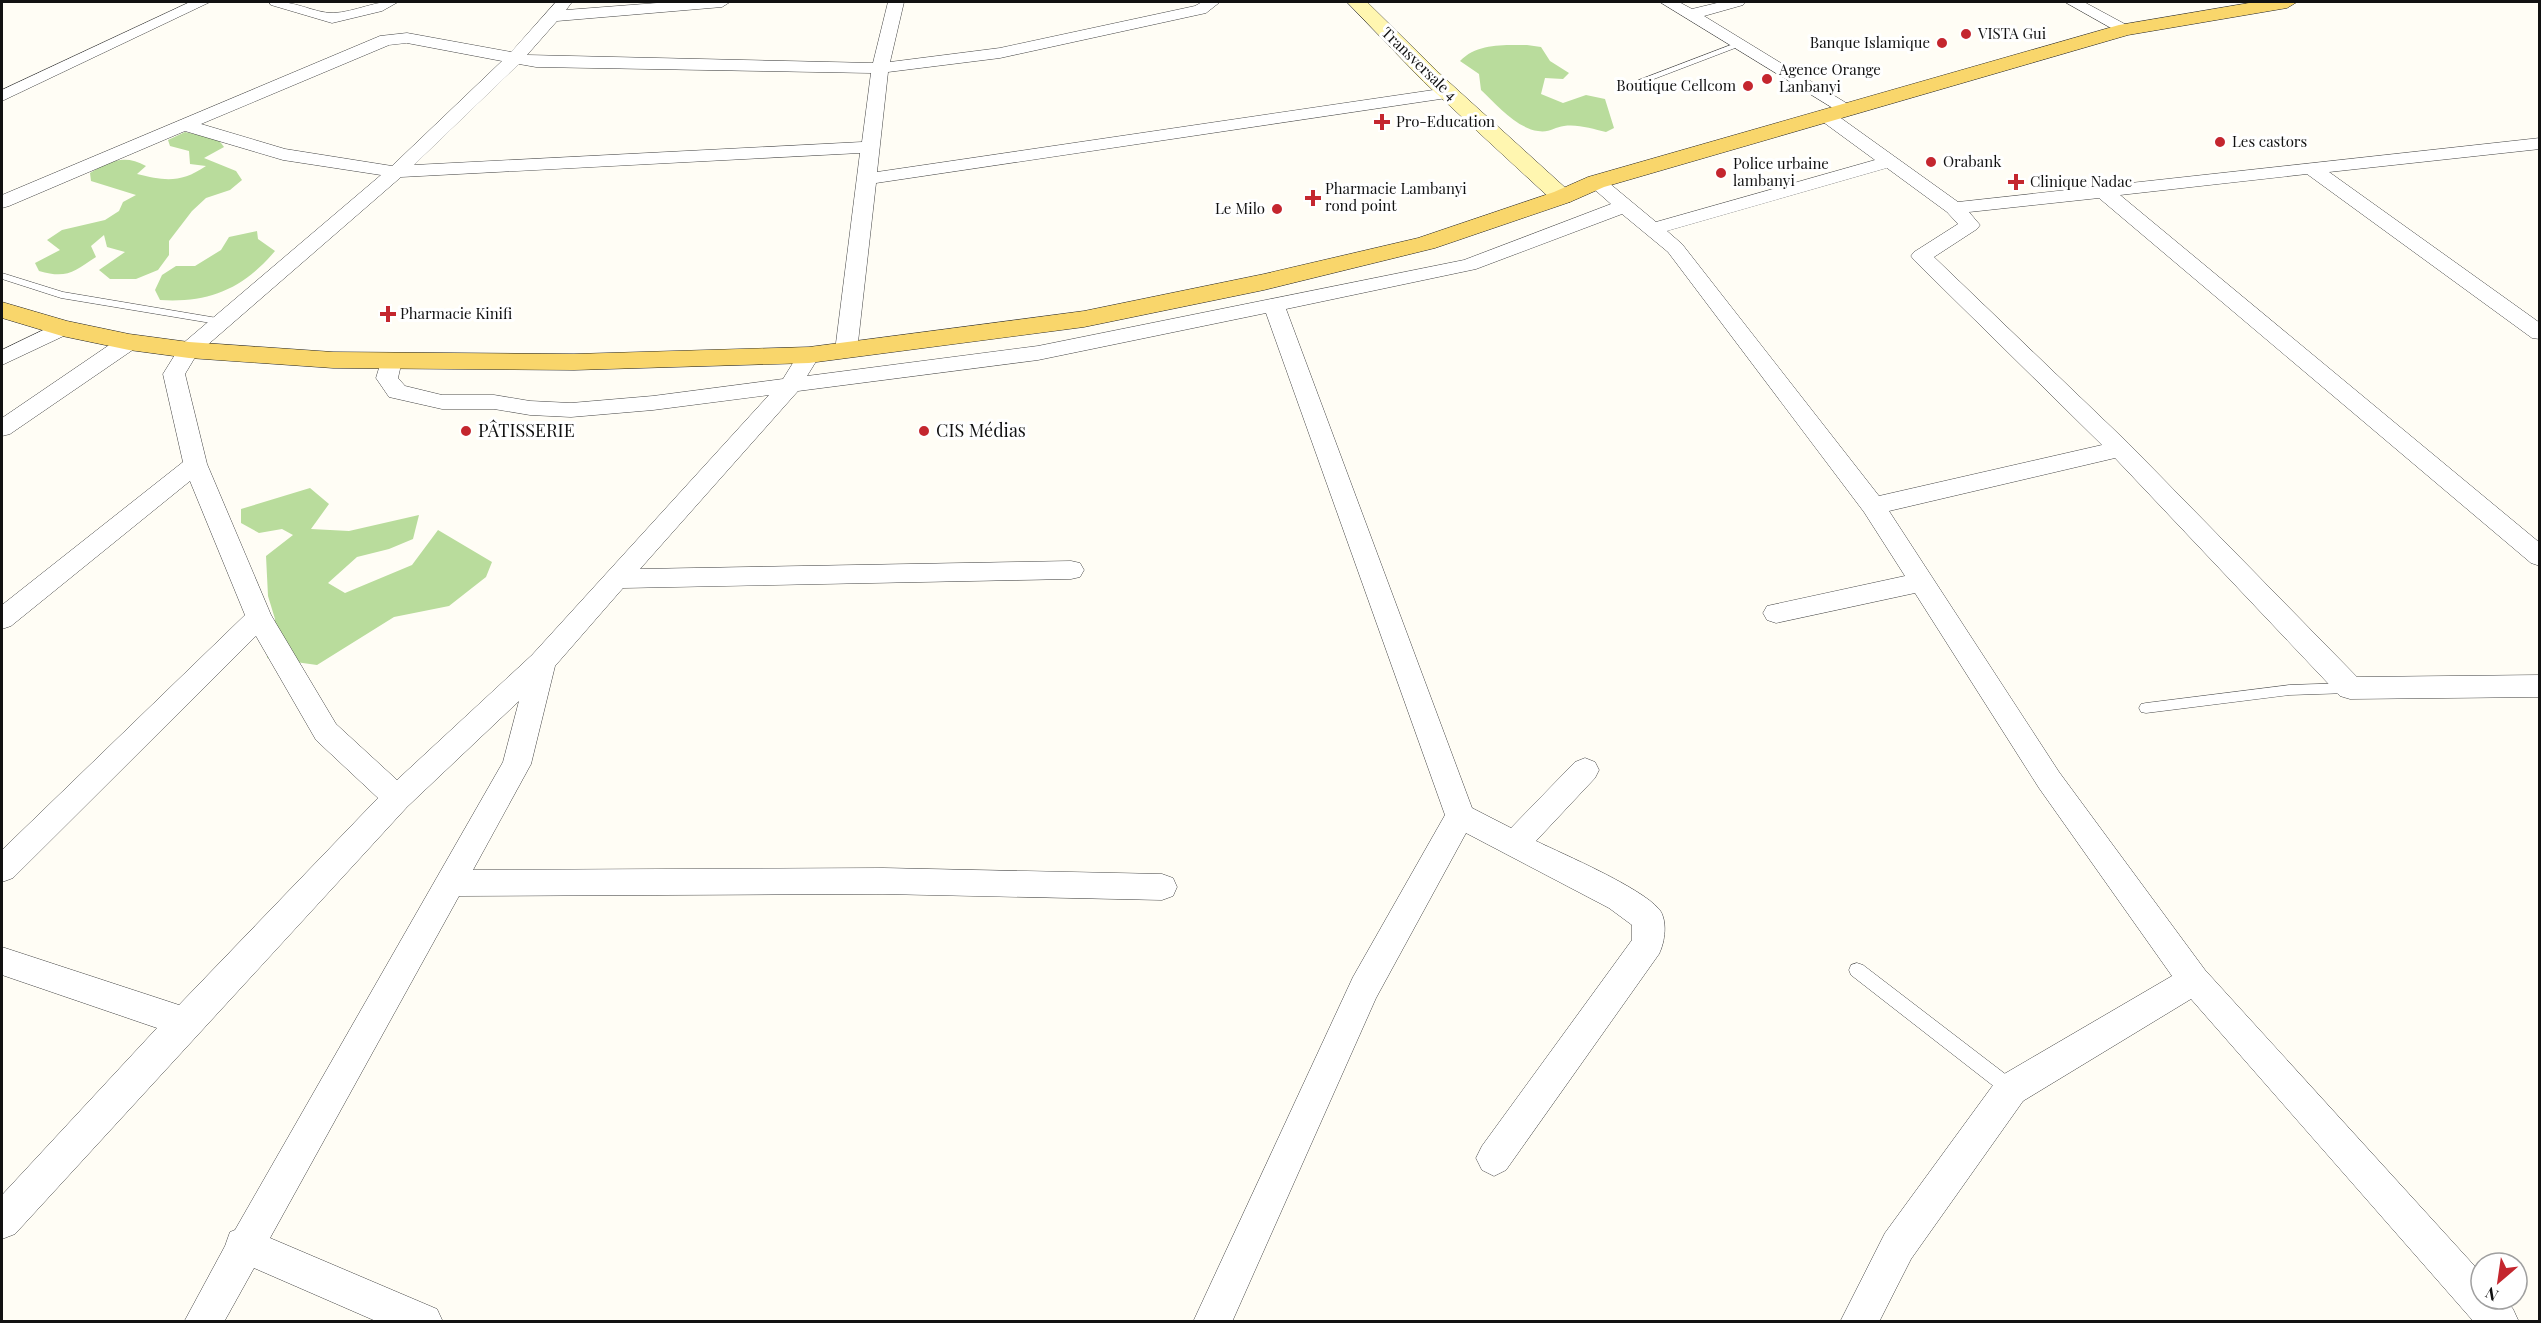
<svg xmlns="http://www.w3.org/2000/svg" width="2541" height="1323" viewBox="0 0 2541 1323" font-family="'Playfair Display',serif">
<rect width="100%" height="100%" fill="#fffdf5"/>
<g fill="#b9dc9c">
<path d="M1527,45L1541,47L1550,61L1569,73L1563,79L1545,78L1541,94L1563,103L1586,95L1605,99L1614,128L1606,132C1593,129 1578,124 1564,126C1555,127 1549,133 1538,131C1516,128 1496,104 1481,90L1479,74L1460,61C1477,43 1504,45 1527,45Z"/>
<path d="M185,132L218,139L224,147L204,158L236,171L242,180L230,190L206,198L192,211L169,241V255L158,270L136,279H110L99,270L125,252L107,247L104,235L91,246L96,257C73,272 67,279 39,271L35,263L60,250L47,240L62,230L105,220L119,211L123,202L136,195L91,181L90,173C109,161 125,154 146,166L137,174C165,181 181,183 206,166L190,164L189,151L170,146L168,140Z"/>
<path d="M257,231L258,239L275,251C243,289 209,303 160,300L155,290L162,275L176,266H195L221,250L229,237Z"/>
<path d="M310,488L329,504L311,529L349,531L419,515L413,539L389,549L357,557L328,583L345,593L412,565L438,530L492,562L486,577L449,606L394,617L317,665L267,658L275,619L268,596L266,556L293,535L282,529L259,533L241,523V509Z"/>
</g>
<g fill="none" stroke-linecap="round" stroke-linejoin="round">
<g stroke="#444" stroke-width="1">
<g id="lane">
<path d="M1736,43L1743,45L1646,82L1639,80Z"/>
<path d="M2,273L63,292L223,319L228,322L223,325L61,298L2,279Z"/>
<path d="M2349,683L2354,684L2356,688L2354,692L2349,693L2289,695L2146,713L2141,712L2139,708L2141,704L2146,703L2289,685Z"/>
<path d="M1857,963L1863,965L2017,1083L2020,1089L2017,1095L2011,1097L2005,1095L1851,975L1849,970L1851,965Z"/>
</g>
</g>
<g stroke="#444" stroke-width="1">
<g id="street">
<path d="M190,2H210L2,101V90Z"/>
<path d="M269,2C296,0 313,13 333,13C356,12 375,0 398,2L382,11L332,23L271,5Z"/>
<path d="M556,2H572L566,10L670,2H730L722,7L557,21L527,55L873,63L888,2H904L890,62L1000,48L1195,6L1202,2H1220L1206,13L1000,58L888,72L877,172L1447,88L1456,93L1447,98L876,183L857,351L854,356H838L835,351L860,153L401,177L197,354L185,374L207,464L271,615L336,724L397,780L532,655L769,395L653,410L571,417L530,415L494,409H442L389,397L376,378L383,355H399L402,360L398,378L405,386L442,395H494L530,401L571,403L653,396L783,379L801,350H817L820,355L807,376L1038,346L1464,260L1611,204L1586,182L1596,176L1603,178L1656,222L1875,160L1819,119L1816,115L1819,111H1831L1958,202L2540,138V149L2329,172L2540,323V339L2532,338L2307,174L2120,195L2540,543V566L2531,563L2099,198L1969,212L1980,225L1977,229L1934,257L2128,443L2357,677L2540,675V697L2350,699L2340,696L2115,458L1889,511L2059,772L2205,970L2481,1273V1299H2505L2513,1309L2519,1322H2474L2191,999L2023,1101L1911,1259L1879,1322H1840L1885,1233L1999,1077L2172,976L2039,788L1915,593L1776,623L1767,620L1763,613L1767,606L1905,576L1864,512L1668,252L1622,214L1476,269L1286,309L1472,808L1511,828L1575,762L1585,758L1595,762L1599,770L1595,778L1536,841C1565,855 1640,887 1659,909C1668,920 1665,942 1659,954L1506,1170L1494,1176L1482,1170L1476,1158L1482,1146L1632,940V925L1609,908L1466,833L1376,998L1232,1322H1193L1353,977L1445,815L1266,313L1038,360L798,391L640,569L1071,561L1080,563L1084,570L1080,577L1071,579L623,588L555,666L531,764L473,870L883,868L1162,874L1173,878L1177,887L1173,896L1162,900L883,894L459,896L270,1238L437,1309L443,1322H378L254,1268L224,1322H184L225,1246L230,1232L235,1230L503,762L519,701L407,807L15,1234L2,1239V1195L157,1028L2,975V947L179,1005L378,798L316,740L256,636L13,878L2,882V850L245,615L190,481L11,626L2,629V605L183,462L163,374L181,345L381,175L283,160L185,131L9,206L2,208V195L380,36L407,33L511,52ZM407,43L502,61L392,166L285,149L201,124L389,45ZM519,64L536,67L871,73L862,142L414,165ZM1887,168L1947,212L1958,224L1914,252L1911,256L1914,260L2102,445L1879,496L1682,244L1667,231Z"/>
<path d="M1660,2H1679L1692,9L1721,2H1745L1743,5L1704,16L1856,109L1847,114L1841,113Z"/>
<path d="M2065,2H2084L2134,29L2132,33H2120Z"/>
<path d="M62,321L70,323L73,328L70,333L2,365V350Z"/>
<path d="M129,335L137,337L140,342L137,347L10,434L2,436V418L121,337Z"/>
</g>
</g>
<g stroke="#333" stroke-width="1">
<path id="secondary" d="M1347,2H1367L1439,73L1570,192L1574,197L1570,202H1554L1424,82Z"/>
</g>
<g stroke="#222" stroke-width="1">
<path id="primary" d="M2255,2H2297L2287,8L2128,35L1604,187L1570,202L1435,248L1264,290L1084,327L809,363L574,370L333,368L189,358L129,350L62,336L2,318V302L67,321L129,334L189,342L333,352L574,354L809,347L1084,311L1264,274L1418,238L1554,192L1588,177L2119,25Z"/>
</g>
<use href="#lane" fill="#fff" fill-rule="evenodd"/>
<use href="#street" fill="#fff" fill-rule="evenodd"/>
<use href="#secondary" fill="#fff6b0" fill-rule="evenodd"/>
<use href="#primary" fill="#f9d66b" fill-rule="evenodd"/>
</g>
<g fill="#c4262e" stroke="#fff" stroke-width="2">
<circle cx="1966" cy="34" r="6"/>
<circle cx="1942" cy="43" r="6"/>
<circle cx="1767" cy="79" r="6"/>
<circle cx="1748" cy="86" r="6"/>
<path d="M1379 113h6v6h6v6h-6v6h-6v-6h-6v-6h6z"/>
<circle cx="2220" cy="142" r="6"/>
<circle cx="1931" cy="162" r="6"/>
<circle cx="1721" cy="173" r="6"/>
<path d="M2013 173h6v6h6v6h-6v6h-6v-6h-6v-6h6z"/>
<path d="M1310 189h6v6h6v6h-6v6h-6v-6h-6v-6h6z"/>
<circle cx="1277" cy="209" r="6"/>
<path d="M385 305h6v6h6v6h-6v6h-6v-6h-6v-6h6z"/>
<circle cx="466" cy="431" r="6"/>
<circle cx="924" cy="431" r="6"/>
</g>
<g text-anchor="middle" stroke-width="6" stroke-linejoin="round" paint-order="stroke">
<g font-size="15" fill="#111" stroke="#fff" text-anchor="start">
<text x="1978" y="39">VISTA Gui</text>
<text x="1930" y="48" text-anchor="end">Banque Islamique</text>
<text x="1779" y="75">Agence Orange<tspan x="1779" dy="17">Lanbanyi</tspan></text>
<text x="1736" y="91" text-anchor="end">Boutique Cellcom</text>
<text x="1396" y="127">Pro-Education</text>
<text x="2232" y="147">Les castors</text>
<text x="1943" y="167">Orabank</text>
<text x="1733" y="169">Police urbaine<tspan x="1733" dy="17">lambanyi</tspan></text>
<text x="2030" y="187">Clinique Nadac</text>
<text x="1325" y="194">Pharmacie Lambanyi<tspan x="1325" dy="17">rond point</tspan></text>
<text x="1265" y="214" text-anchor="end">Le Milo</text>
<text x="400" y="319">Pharmacie Kinifi</text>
</g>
<g font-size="15" fill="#111" stroke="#fff">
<text transform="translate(1419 64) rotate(44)" y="5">Transversale 4</text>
</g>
<g font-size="18" fill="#111" stroke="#fff" text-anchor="start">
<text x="478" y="437">PÂTISSERIE</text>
<text x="936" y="437">CIS Médias</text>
</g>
</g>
<rect width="2541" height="1323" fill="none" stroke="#111111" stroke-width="6"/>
<g transform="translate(2499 1281) rotate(209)"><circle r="28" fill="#ffffff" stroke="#a0a0a0" stroke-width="1.5"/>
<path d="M0-4.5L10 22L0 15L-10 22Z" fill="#c4262e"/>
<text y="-9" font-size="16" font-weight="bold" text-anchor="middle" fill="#111111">N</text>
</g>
</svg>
